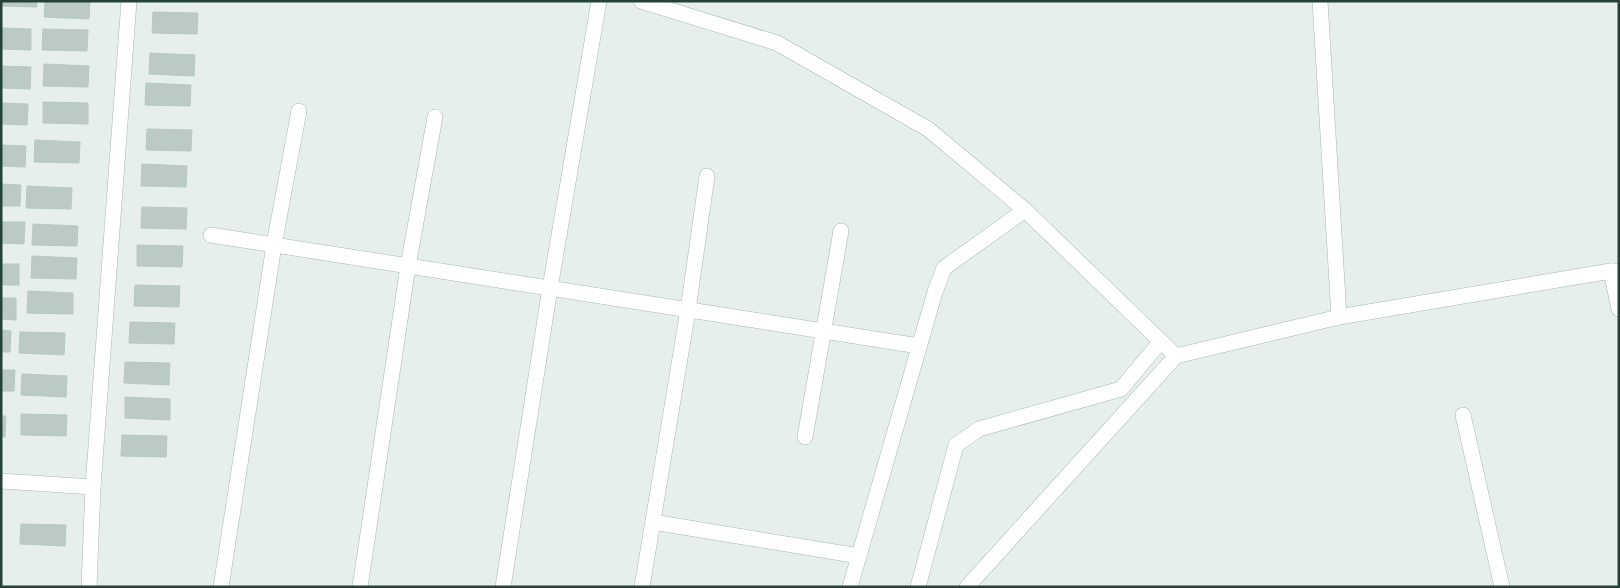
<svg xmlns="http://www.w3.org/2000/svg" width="1620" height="588" viewBox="0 0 1620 588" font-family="Commissioner,sans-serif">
<rect width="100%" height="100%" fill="#e6efeb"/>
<g fill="#bbcac4" stroke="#b8c9c2">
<path d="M1,1H37V7L1,6Z"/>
<path d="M45,1H90L89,19L44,17Z"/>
<path d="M153,12L198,13L197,34L152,33Z"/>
<path d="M1,28L31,29V50L1,49Z"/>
<path d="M43,29L88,30L87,51L42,50Z"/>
<path d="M150,53L195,55L194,76L149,74Z"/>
<path d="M44,64L89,66L88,87L43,86Z"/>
<path d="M1,66L31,67L30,89L1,88Z"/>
<path d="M146,83L191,85L190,106L145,105Z"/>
<path d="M43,102L88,103V124L43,123Z"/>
<path d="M1,103L28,104L27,125L1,124Z"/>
<path d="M147,129L192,130L191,151L146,150Z"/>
<path d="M35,140L80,142L79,163L34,162Z"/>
<path d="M1,145L26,146L25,167L1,166Z"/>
<path d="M142,164L187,166L186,187L141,186Z"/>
<path d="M1,184L21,185L20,206H1Z"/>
<path d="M27,186L72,188L71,209L26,208Z"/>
<path d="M142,207L187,208L186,229L141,228Z"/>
<path d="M1,222H25L24,244L1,243Z"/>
<path d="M33,224L78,226L77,246L32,245Z"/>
<path d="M137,245L183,246L182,267L137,266Z"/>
<path d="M32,256L77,258L76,279L31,278Z"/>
<rect x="1" y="264" width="18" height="21"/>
<path d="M135,285L180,286L179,307L134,306Z"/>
<path d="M28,291L73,293V314L27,313Z"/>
<path d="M1,298H16V320L1,319Z"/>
<path d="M130,322L175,323L174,344L129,343Z"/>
<path d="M1,330L11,331L10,352H1Z"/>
<path d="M20,332L65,333L64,355L19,353Z"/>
<path d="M125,362L170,363L169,385L124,383Z"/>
<path d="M1,370H15L14,391H1Z"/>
<path d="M22,374L67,376L66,397L21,395Z"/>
<path d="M125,397L170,399V420L125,418Z"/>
<path d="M21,414L67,415L66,436L21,435Z"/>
<path d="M1,416H6L5,437H1Z"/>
<path d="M122,435L167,436L166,457L121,456Z"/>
<path d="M21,524L66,525L65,546L20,544Z"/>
</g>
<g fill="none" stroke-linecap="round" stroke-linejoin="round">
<g stroke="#a8b8b2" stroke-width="16">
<g id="minor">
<path d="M641,1L777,43L928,129L1025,210L1176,356L1339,317L1611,271H1619"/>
<path d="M1320,1L1339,317"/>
<path d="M211,235L919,346"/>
<path d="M1611,271L1619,309"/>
<path d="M1463,415L1502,587"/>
<path d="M805,437L841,231"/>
<path d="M1,481L93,487"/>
<path d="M653,522L859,556"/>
<path d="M89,587L93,487L129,1"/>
<path d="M221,587L274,245L299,111"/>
<path d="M360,587L408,266L435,117"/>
<path d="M503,587L550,288L599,1"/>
<path d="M642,587L688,310L707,176"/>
<path d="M850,587L935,292L944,268L1025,210"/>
<path d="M918,587L956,445L979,429L1121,389L1161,341"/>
<path d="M967,587L1176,356"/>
</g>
</g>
<use href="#minor" stroke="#fff" stroke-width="15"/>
</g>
<rect width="1620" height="588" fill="none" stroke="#24423a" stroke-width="5"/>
</svg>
